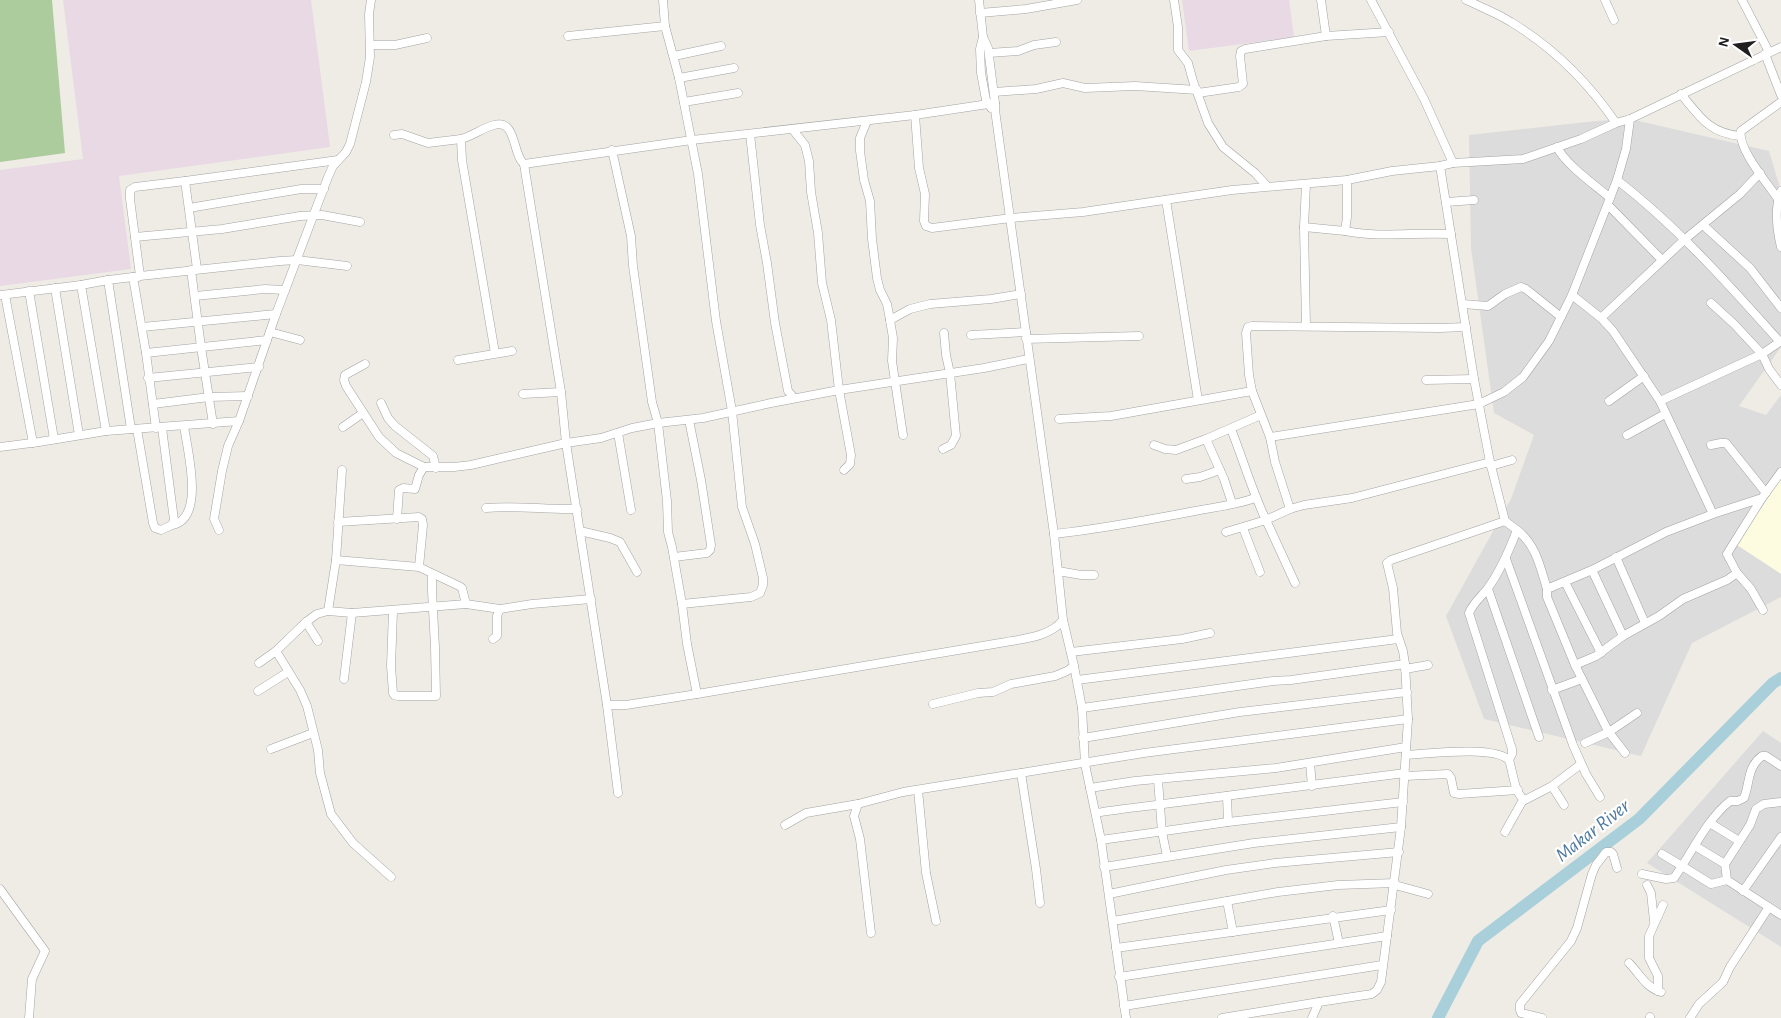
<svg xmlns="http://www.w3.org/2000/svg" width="1781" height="1018" viewBox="0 0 1781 1018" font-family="'Alegreya Sans',sans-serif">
<rect width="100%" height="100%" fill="#efece6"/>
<g fill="#dddcdc">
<path d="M1630,119L1769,151L1781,191V347L1739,406L1766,415L1781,395V597L1692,643L1641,756L1484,719L1446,616L1511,499L1534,435L1494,413L1471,248L1469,135L1596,121Z"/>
<path d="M1763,731L1781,743V947L1647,863Z"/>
</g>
<g fill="#e8d9e5">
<path d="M63,0H311L330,147L119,176L131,269L0,286V170L83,159Z"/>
<path d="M1182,0H1289L1294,37L1189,51Z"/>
</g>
<path fill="#fdfce1" d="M1781,478V574L1737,545Z"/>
<path fill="#accc9d" d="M0,0H52L65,153L0,162Z"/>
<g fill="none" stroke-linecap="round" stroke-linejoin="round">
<path stroke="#a9d0da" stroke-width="12" d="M1438,1018L1478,941L1639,819L1773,683L1781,678"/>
<g stroke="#a3a3a3" stroke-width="9">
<g id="minor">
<path d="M663,0L665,26L679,78L698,174L716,321L732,411L742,507L755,544L763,578V585L760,593L751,597L682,604"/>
<path d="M979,0L983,37L980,49L981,73L986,100L991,108"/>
<path d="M1174,0L1178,27V50L1188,63L1193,81L1208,123L1223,147L1255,173L1267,186"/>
<path d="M1321,0L1326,36"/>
<path d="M1371,0L1424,99L1453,163L1523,159L1581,139L1616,123L1630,119L1781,47"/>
<path d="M1466,0C1481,7 1497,13 1511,22C1554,48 1588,82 1616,123"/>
<path d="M1605,0L1614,20"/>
<path d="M1742,0L1769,52"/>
<path d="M980,13L1026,9L1077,0"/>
<path d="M568,36L665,26"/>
<path d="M983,37L988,48L995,103V110L1054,534L1063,620L1074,666L1082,708L1085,764L1101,840L1126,1018"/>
<path d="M371,45H395L427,38"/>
<path d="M989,53L1018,51L1034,45L1056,42"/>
<path d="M1765,54L1781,95"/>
<path d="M674,56L721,46"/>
<path d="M679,78L734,68"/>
<path d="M994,92L1036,89L1063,83L1085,88L1135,86L1197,90"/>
<path d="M1198,93L1239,87L1243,84L1240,56L1241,51L1245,49L1326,36L1389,32"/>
<path d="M1681,94C1700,117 1709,133 1740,136"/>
<path d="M684,102L738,93"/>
<path d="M915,115L919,168L925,194L924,221L926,226L932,228L1011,218L1083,212L1232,190L1347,180L1392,171L1440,166L1453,163"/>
<path d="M867,121L860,138V151L864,180L870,201L872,239L877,278L880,290L887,304L890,320"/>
<path d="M793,130L805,145L809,161L811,192L818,233L822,283L831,320L839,390L851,455L850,464L844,470"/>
<path d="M750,134L760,225L767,263L775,323L788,391L794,398"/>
<path d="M394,135L402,134L428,143L461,139"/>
<path d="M1557,147C1565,164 1595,185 1610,198"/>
<path d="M612,150L631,236L633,266L652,402L658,423L667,501L668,532L672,547L682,604L687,644L697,694"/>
<path d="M338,160L185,181L135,187L130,190V199L140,276L280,261L297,260L347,266"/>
<path d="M1440,166L1474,379L1490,462L1505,521L1517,530"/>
<path d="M1617,180C1678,227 1729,285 1780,342"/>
<path d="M185,181L197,269"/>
<path d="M1781,191C1774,208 1777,230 1781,247"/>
<path d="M1778,199C1768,184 1737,148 1741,131L1781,102"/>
<path d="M1166,200L1198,400"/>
<path d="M1446,202L1474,200"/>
<path d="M1608,205L1662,260"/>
<path d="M189,208L301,189H324"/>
<path d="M1703,225L1750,268L1781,308"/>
<path d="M1304,227L1345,231L1347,217V180"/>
<path d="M1345,231C1380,238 1415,232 1451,234"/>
<path d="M135,237L222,229L300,216L322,215L360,222"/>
<path d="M191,270L201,347L213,424"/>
<path d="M138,277H133L146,353L156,428"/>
<path d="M55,288L79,435"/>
<path d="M29,291L54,439"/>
<path d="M1,295L81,285"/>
<path d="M5,295L33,443"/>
<path d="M1572,295L1601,318L1613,331L1660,401L1713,514"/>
<path d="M195,296L265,289L285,290"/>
<path d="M1463,304L1488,306L1505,294L1521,287L1526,289L1561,317"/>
<path d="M1601,318L1684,240L1740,194L1760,173"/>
<path d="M1306,326L1304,227L1306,184"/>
<path d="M142,327L276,314"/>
<path d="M270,332L300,340"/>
<path d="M971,335L1026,332"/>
<path d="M1026,339L1139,336"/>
<path d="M1781,341L1762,354L1769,369L1781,385"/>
<path d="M146,353L267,340"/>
<path d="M495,353L462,160L461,139C473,136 482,128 494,125C517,119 512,154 524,164"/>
<path d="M458,360L512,351"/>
<path d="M365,364L345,375L344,380L346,386L379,437L396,453L424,467H454L471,465L566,443L601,438L632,428L658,423L703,418L771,403L839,390L984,368L1028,359"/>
<path d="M148,378L259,367"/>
<path d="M1426,380L1474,379"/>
<path d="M523,394L561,392"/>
<path d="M1609,401L1644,376"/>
<path d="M1660,401L1762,354L1734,324L1711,303"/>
<path d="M381,403L388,418L395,426L433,456L436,468"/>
<path d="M153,404L209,397L248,396"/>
<path d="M1059,419L1111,416L1252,391"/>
<path d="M343,427L363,413"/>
<path d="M131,429L108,280L133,277"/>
<path d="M137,429L153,523L155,528L161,530L172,525L174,520L162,428"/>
<path d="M1231,429C1243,459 1252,491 1266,520L1290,509L1304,505L1352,498L1490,462"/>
<path d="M106,431L81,285L108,280"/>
<path d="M618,433L631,510"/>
<path d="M903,435L892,361L893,338L890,320L910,309L930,304L991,299L1021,294"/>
<path d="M1627,435L1665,414"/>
<path d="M1270,437L1479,404L1504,392L1523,377L1549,341L1572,295L1617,180L1626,149L1630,119"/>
<path d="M1206,439L1224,479L1232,503"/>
<path d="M1154,445L1165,449L1176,450L1206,439L1261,415"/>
<path d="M1711,445L1721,443H1726L1766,493"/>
<path d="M0,447L39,442L106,431L239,421L276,314L328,177L333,166L346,152L350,144L366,82L370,57L369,14L371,0"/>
<path d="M943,449L951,445L956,436L950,373L946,355L944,333"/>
<path d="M1491,466L1512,460"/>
<path d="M1186,479L1200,477L1220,470"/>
<path d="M1762,498L1727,554L1737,573L1751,589L1763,610"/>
<path d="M486,508C516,505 546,510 577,509"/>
<path d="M1290,509L1275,462L1270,437L1252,391L1249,375L1246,333L1248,327L1252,326L1440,328L1466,327"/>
<path d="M397,519L399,490L403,488L415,489L419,475L424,467"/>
<path d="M338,522L419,517L422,519L423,525L419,567"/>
<path d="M172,525C206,519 187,449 184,426"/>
<path d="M1243,528L1260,572"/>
<path d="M219,530L214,519L222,471L228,446L239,421"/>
<path d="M580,531L610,538L620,542L637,572"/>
<path d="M1226,532L1266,520L1295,583"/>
<path d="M1054,534C1101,529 1148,520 1195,511C1215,507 1236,505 1255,498"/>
<path d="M674,557L707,553L710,550L711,545L701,480L689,420"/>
<path d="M1616,557L1645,623"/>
<path d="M1506,559L1573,745L1586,774L1600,797"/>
<path d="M336,560L342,470"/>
<path d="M1058,571L1081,575H1094"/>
<path d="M1565,582L1601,653"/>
<path d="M1488,589L1539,737"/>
<path d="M1547,589V597L1575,665L1596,656L1623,636L1592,570"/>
<path d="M328,611L336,560L419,567L459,586L462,588L466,604L500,609L532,604L591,599"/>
<path d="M393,611L391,666L393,693L394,695L398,696H436L435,647L432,591V574"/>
<path d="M306,622L318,641"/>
<path d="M1623,636L1659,616L1683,599L1727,580L1737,573"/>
<path d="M493,639L497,636V616L500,609"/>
<path d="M1071,652L1182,639L1210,633"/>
<path d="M259,663L276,651"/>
<path d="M1575,665L1608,731L1625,753"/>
<path d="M1405,669L1428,665"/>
<path d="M344,679L352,613"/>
<path d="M1077,680L1398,639"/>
<path d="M1552,690L1582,679"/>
<path d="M258,691L288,672"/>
<path d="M933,704L978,693L993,692L1011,684L1055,676L1067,671L1074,666"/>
<path d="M607,705L566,443L561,392L524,164L692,140L915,115L995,103"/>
<path d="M1082,708L1273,681L1291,680L1405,664"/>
<path d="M1083,738L1240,712L1407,692"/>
<path d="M1585,743L1609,732L1637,713"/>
<path d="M271,749L313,733"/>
<path d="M1406,755C1428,754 1493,745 1509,760C1513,771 1514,794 1525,800L1552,786L1581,764"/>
<path d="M1509,760L1512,754V749L1469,613C1473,603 1482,596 1488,588C1501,570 1509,551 1517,530C1536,545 1540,566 1547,589L1592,570L1666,532L1713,514L1762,498L1781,472"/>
<path d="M1310,763L1312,786"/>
<path d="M1781,766L1766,756H1762C1747,767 1750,783 1744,798L1738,801H1730C1709,818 1696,844 1682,866L1711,884L1727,880L1781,915"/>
<path d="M1021,773L1036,869L1040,903"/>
<path d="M1405,776L1448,774L1451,778L1454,793L1459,794L1518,790"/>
<path d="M1158,780L1162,832L1167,856"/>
<path d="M1552,786L1564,805"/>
<path d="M1090,788L1135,781L1276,768L1406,747"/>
<path d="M918,790L926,873L936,921"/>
<path d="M618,793L607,705H626L697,694L1000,643C1020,639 1049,638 1063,620"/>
<path d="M1227,796L1228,822"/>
<path d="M858,804L854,816L860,839L871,933"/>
<path d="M1096,813C1124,808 1151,806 1179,802C1254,792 1330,783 1405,773"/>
<path d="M1710,823L1739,841"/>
<path d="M785,825L806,813L858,804L903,792L1144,753L1408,719"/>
<path d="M1505,832L1523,800"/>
<path d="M1101,840L1228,822L1403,802"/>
<path d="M1695,846L1725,864"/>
<path d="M1104,867L1254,843L1401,827"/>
<path d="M1642,874L1666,879L1674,878L1682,866L1662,854"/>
<path d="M391,877L353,843L331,814L320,773L318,750L307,706L300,690L276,651L306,622L317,614L328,611L352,613L466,604"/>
<path d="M1727,880L1725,864L1750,825L1756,809L1764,804L1781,802"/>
<path d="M1395,885L1428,894"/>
<path d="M1647,885L1651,893L1654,921"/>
<path d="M0,889L45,951L32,979L29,1018"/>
<path d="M1743,891L1781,837"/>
<path d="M1109,894L1226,870L1275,863L1399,852"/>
<path d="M1227,901L1233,932"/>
<path d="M1333,916L1339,943"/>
<path d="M1113,921L1278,892L1338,885L1395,883"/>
<path d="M1116,948L1391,910"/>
<path d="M1629,963C1640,974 1645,987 1661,992"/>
<path d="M1119,977L1387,936"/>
<path d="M1658,991V976L1649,958V936L1663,905"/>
<path d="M1124,1006L1382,965"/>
<path d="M1222,1018L1319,1002"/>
<path d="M1312,1018L1319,1002L1372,994L1377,990L1381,982L1401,827L1408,719L1405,664L1403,651L1397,633L1393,588L1387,563L1391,560L1505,521"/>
<path d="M1542,1018L1521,1013L1520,1010V1004L1571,941L1577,928L1592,874L1596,865L1606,852H1611L1613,854L1617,868"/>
<path d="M1650,1018V1017"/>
<path d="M1690,1018L1699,1004L1723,982L1730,967L1769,907"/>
</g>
</g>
<use href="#minor" stroke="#fff" stroke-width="8"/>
</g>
<g text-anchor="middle" stroke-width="4.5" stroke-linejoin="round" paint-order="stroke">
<g font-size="20" font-style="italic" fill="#4e7aa2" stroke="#fff">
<text transform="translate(1592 830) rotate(-38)" y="7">Makar River</text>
</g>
</g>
<g transform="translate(1736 45) rotate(284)" stroke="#ffffff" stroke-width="4" paint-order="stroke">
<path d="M0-4L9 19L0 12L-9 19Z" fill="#1f1f1f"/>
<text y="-8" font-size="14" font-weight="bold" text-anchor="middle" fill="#1f1f1f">N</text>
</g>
</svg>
